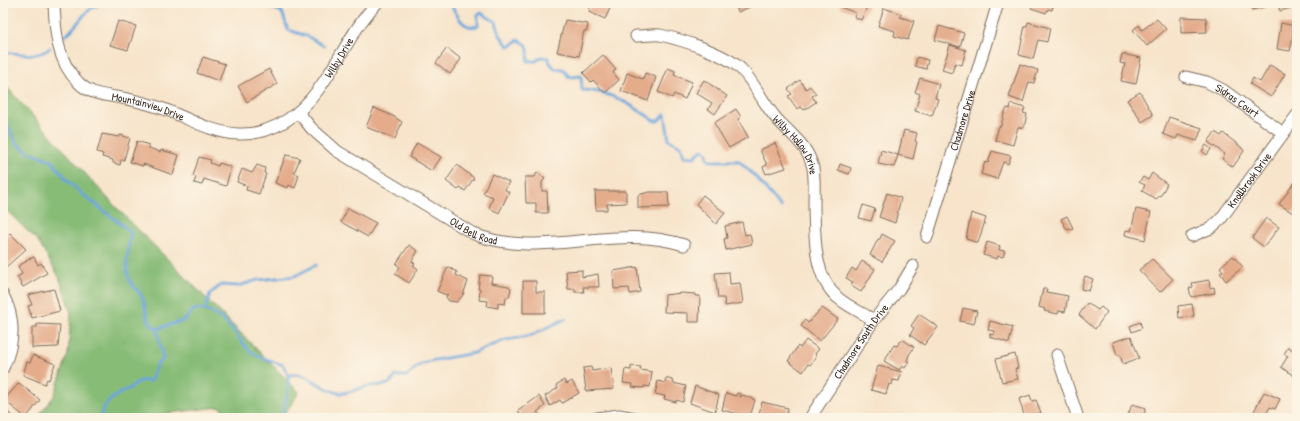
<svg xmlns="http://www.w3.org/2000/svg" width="1300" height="421" viewBox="0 0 1300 421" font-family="'Patrick Hand',sans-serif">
<rect width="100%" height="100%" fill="#fcf5e5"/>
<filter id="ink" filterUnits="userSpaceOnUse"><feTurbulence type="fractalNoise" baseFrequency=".025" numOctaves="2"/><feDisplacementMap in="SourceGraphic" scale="8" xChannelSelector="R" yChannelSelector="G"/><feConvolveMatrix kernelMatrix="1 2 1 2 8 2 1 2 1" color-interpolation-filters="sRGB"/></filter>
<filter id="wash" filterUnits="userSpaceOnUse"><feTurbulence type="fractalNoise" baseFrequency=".012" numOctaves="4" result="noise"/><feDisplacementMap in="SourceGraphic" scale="16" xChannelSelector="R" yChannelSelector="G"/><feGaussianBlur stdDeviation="0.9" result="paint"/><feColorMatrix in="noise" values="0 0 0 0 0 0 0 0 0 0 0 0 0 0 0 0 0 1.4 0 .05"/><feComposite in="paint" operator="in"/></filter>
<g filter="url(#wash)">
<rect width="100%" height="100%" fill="#f7e4cb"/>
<path fill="#87bc77" stroke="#61734a" d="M3,83L113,204L299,392L282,418H237L219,407L130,418H37L54,396L68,354L71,313L59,277L37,240L3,207Z"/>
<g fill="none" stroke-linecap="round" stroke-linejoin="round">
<g stroke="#6ca6dc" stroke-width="3">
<path d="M253,3L267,6L282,12L288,30L307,36L324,46"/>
<path d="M449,3C459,15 461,30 478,26V15L481,13L496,22L500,35L508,46L512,45L518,40C531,45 528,49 528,61H536L541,57L549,58L550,63L555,69H563L569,77L581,76L582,90C609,90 633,106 655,121H658L665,114L669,140L681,146L684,156L694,157L702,150L706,151L708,159L711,161H739C756,176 767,189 781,208"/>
<path d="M65,36C79,26 85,6 104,3"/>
<path d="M3,52C18,53 38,59 50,48"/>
<path d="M3,114L16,143L28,152L51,160L68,181L81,193L131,232C129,246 124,265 129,279C131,286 141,291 143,299C147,311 145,322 157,329L163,359L157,364L151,381C147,381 141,380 138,382C135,384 133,387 130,388C116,395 104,401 100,418"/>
<path d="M205,310L210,294L221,285L238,286L258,280L295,276L316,265"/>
<path d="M157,329L185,320L193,310C207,306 224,319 233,330C239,337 244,346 251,352C260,358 272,361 283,365L288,375V390L282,418"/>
<path d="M288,375C292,375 297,374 301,375C315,379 324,391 340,393C350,394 360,387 370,386C384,383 385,390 396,376H407L419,365L430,361L474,353L502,341L532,335L565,319"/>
</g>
</g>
<g id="blocks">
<g fill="#e4ac8b">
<path d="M591,3H615V5L612,4L605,19L589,12Z"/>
<path d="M735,3H750L752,6L738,12Z"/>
<path d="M841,3H869L861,20L854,17L856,13L840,7Z"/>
<path d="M1033,3H1054L1052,10L1048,9L1046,13L1031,8Z"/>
<path d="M1251,3H1264L1265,7L1252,10Z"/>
<path d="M1278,3H1294L1295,7L1280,11Z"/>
<path d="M884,8L901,14L900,17L914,21L908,40L894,36L895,31L878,26Z"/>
<path d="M1181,17L1206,18L1207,32L1181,33Z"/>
<path d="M1157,19L1166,29L1147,46L1133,30L1139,25L1142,30Z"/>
<path d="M565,20L588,24L587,31H584L579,56L557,52Z"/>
<path d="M118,21L136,26L128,50L110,45Z"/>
<path d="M1028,22L1050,28L1047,42L1038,40L1033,59L1019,55L1025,26H1027Z"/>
<path d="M1281,23L1295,26L1290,51L1277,49Z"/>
<path d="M939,26L964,33L960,47L935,40Z"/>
<path d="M950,45L966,50L962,65L955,63L952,73L942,70Z"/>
<path d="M447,48L461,59L450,74L436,63Z"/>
<path d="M1122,54L1141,58L1136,84L1121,81L1125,64L1120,63Z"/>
<path d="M603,55L616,70L613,72L619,80L605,93L593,80L591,82L583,73Z"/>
<path d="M203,57L225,64L219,81L197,73Z"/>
<path d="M917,57L928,60L926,69L915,66Z"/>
<path d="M1020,64L1038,70L1034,83L1029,82L1023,102L1009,97Z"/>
<path d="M1270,65L1285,74L1271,97L1250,84L1253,78L1260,82Z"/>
<path d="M668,68L675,71L674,75L692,82L685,99L674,94L672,98L658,92Z"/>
<path d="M269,69L277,84L247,102L238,86Z"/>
<path d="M627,73L643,79L645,73L656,77L648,101L621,91Z"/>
<path d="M920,78L939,84L935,98L938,99L932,116L915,111L920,94L915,92Z"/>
<path d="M704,80L727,96L715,114L708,109L712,103L696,93Z"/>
<path d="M800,80L806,89L810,86L816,94L812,96L816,102L804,110L801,107L797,109L788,96L792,94L788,89Z"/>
<path d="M1140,92L1153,115L1142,122L1127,100Z"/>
<path d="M1011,104L1025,108L1023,113L1027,114L1024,128L1018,127L1013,145L995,140L999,126H1001L1004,114L1007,108L1010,109Z"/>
<path d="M374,108L393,116L402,122L395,139L366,127Z"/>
<path d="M736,109L741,117L738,119L748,137L729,148L714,123Z"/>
<path d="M1169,117L1202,128L1197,141L1178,135L1176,139L1163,134Z"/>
<path d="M904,130L917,133L915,141L917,142L913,159L898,155L894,167L878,164L881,150L898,155Z"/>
<path d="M1215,132L1221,136L1223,133L1241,147L1244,151L1233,167L1222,159L1225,154L1208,142Z"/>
<path d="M102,134L119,137L120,135L130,138L124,160H121L120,165L113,163V160L102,157L103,154L97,152Z"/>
<path d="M137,141L149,145V148L160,152L161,150L179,155L173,175L143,164V166L130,162Z"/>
<path d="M417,143L441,157L432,171L409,157Z"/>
<path d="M775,143L786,168L766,174L763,167L767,165L760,150Z"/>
<path d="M1206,145L1211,149L1207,155L1202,151Z"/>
<path d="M992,151L1011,156L1008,164L1003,162L997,179L981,174L985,162L988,163Z"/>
<path d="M286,155L300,158L294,173L299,175L295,188L289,185L288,188L275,183Z"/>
<path d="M199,157L211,160L210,163L218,166L219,163L231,167L226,186L204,179L202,185L194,183L196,177L193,176Z"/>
<path d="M840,164L851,168L849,174L838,170Z"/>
<path d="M257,165L265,168L264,173L266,174L259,194L246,190L247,186L237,182L242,169L252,173Z"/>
<path d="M457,165L474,178L465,191L460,187L458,190L446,181Z"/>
<path d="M537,172L545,179L542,182V191H547L548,213H536V203H526L525,177H535Z"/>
<path d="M1152,173L1167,184L1161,195L1156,199L1142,191L1145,185L1139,182L1143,177L1148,180Z"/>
<path d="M492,174L509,182L505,190L509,192L499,213L489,208L493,197L483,193Z"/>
<path d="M1294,183L1297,185V207L1293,213L1279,204Z"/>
<path d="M595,191H626V203L607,204V210H596Z"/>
<path d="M649,192H668L669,207L638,208V195Z"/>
<path d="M887,193L901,198L895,223L879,217Z"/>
<path d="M703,195L725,213L716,224L696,204Z"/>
<path d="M863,205L875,209L871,221L859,218Z"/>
<path d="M348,208L376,223L368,237L341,222Z"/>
<path d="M1136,209L1151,212L1145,240L1125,235L1126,230L1131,231Z"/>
<path d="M971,213L986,218L978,243L966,239Z"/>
<path d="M1067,216L1073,228L1067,230L1061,219Z"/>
<path d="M1266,218L1279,227L1264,247L1252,238Z"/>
<path d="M742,222L745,235L750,234L752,244L726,250L724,239L727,238L725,226Z"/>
<path d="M10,233L26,249L6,267L3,263V240Z"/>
<path d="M882,234L895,241L882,262L870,255L878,239H880Z"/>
<path d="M987,242L1000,246L999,250L1005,251L1003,257L998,256L997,259L983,255Z"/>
<path d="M409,245L418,251L412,261L415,264L413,265L418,269L409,283L395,274L400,267L396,264Z"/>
<path d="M1233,256L1243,267L1226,281L1220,273L1223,271L1220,267Z"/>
<path d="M34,257L38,265L41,263L47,273L23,287L17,277L22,274L18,266L27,261L26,260Z"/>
<path d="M1152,259L1173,279L1160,292L1139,270Z"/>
<path d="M862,261L875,269L861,292L851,286L853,282L846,278L852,268L856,271Z"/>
<path d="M448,267L457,272L456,275L468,281L463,295L457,302L449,301L446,297L448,294L446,295L437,291Z"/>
<path d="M637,267L640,292L630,294L629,288L614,289L613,271Z"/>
<path d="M582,270V277L598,274L599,287H583L584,292H575V289H568L566,271Z"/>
<path d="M729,272L730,284L740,283L743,303L725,306L724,298H718L715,273Z"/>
<path d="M480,275L492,276L491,283L508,286L511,288L509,297H506L505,304L498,303V308L487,306L488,301L479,300L480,289H478Z"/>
<path d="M1085,276L1093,279L1089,291L1081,289Z"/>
<path d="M1209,280L1210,288L1214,287L1215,293L1191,297L1189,288L1193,287L1192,283Z"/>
<path d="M523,281H536V292H545V313H523Z"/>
<path d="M54,289L60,311L32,318L28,306L32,305L28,295Z"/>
<path d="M1043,289H1047L1046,292L1068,296L1065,312L1059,311L1058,314L1044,311L1045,309L1039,307Z"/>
<path d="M681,293L695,294V296H700L699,322H688V313L664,312L665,295Z"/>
<path d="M1087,303L1098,310L1101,307L1107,312L1095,329L1079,315Z"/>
<path d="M1192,304L1194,316L1179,318L1178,306Z"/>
<path d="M822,308L838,319L820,341L801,326L805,320L808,323Z"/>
<path d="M963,308L977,311L974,324L960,321Z"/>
<path d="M919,314L938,327L924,345L910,335L914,328L911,326Z"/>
<path d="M990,321L1013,327L1009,343L990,337V334L994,335L995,331L988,330Z"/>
<path d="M1140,322L1142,328L1132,332L1130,326Z"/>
<path d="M37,324L60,325L58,347L32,348V327H37Z"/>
<path d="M1131,336L1139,358L1123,364L1120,355H1117L1113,342Z"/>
<path d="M902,339L914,347L909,355L907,361L909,362L905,368L902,366L899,370L884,361L894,345L897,346Z"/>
<path d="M806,340L819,349L815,354L816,355L815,359L810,365L808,364L803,372L788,361L798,346L800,348Z"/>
<path d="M1297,346V378L1281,367L1288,356L1284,354L1288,347L1294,351Z"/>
<path d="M1015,354L1018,368L1015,369L1018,379L1002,382L996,359Z"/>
<path d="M33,355L55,364L49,380L47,379L45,384L23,375L27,362L30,363Z"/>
<path d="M631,366L641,367L640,370L652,372L650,387L644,386V388L632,387L633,384L623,383L625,369L631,370Z"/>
<path d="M878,366L902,372L899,381L893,380L892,385L889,384L886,394L871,390Z"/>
<path d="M591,367L592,371L611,368L614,389L586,391L583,368Z"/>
<path d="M666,378L674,381L673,383L686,386L683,402L676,400V402L664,399L665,396L655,394L658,381L665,383Z"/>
<path d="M564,380L567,384L572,381L579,393L562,403L560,400L550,406L545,396L558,388L556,385Z"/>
<path d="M19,383L40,400L26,418L4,400Z"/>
<path d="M695,386L719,395L715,412L690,403Z"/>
<path d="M1264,392L1280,399L1275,409L1270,407L1264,418H1262L1253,413Z"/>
<path d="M726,393L736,396L737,393L741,394L740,397L743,395L755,400L750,417L722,410Z"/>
<path d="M1030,395L1032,401L1036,400L1041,413L1025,418L1019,399Z"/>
<path d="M539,396L545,406L537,412L540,416L537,418H523L518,411Z"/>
<path d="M762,402L788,408L786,418H758Z"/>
<path d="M1132,404L1146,408L1143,418H1127Z"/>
<path d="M3,406L13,418H3Z"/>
</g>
</g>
</g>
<g filter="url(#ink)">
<use href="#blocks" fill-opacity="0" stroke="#7d6b5b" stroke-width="1"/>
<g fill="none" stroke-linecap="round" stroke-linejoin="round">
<g stroke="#7d6b5b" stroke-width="13">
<g id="minor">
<path id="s1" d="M54,3C55,31 57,61 78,82C90,95 106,95 122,98C138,101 154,105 169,111C191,120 214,133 238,134C254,135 273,129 287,120C328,94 343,38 377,3"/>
<path id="s2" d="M636,36C644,36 653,34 660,35C680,39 726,54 741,69C755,83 762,102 776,118C790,134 808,145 813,168C815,180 814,194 814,207C815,237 813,276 838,298C849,307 862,313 874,320"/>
<path id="s3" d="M1186,77L1207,82L1223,90L1283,133"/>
<path id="s4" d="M298,112L312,129L337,151L474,234C541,261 616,222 684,245"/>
<path id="s5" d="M1192,236L1211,228L1220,220L1297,115"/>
<path id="s6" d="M927,237L998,3"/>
<path d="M3,295C16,319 14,344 3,368"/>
<path d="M1057,355L1078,418"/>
<path d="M597,418L619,415L635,418"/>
<path id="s7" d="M810,418L874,320L899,289L913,266"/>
</g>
</g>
<use href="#minor" stroke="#fff" stroke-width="11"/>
</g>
</g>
<g text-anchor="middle" stroke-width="4" stroke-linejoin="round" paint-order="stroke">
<g font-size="11" fill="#3b2a1e" stroke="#fcf5e5">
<text dy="4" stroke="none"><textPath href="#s1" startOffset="388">Wilby Drive</textPath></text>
<text dy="4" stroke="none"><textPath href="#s3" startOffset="57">Sidras Court</textPath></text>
<text dy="4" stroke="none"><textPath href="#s1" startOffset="160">Mountainview Drive</textPath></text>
<text dy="4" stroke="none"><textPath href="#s6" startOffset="122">Chadmore Drive</textPath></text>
<text dy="4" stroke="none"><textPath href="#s2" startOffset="207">Wilby Hollow Drive</textPath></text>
<text dy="4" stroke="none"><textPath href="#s5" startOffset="82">Knollbrook Drive</textPath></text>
<text dy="4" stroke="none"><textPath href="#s4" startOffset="214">Old Bell Road</textPath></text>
<text dy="4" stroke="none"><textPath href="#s7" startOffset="92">Chadmore South Drive</textPath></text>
</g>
</g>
<rect width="1300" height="421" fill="none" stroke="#fcf5e5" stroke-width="16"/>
</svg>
